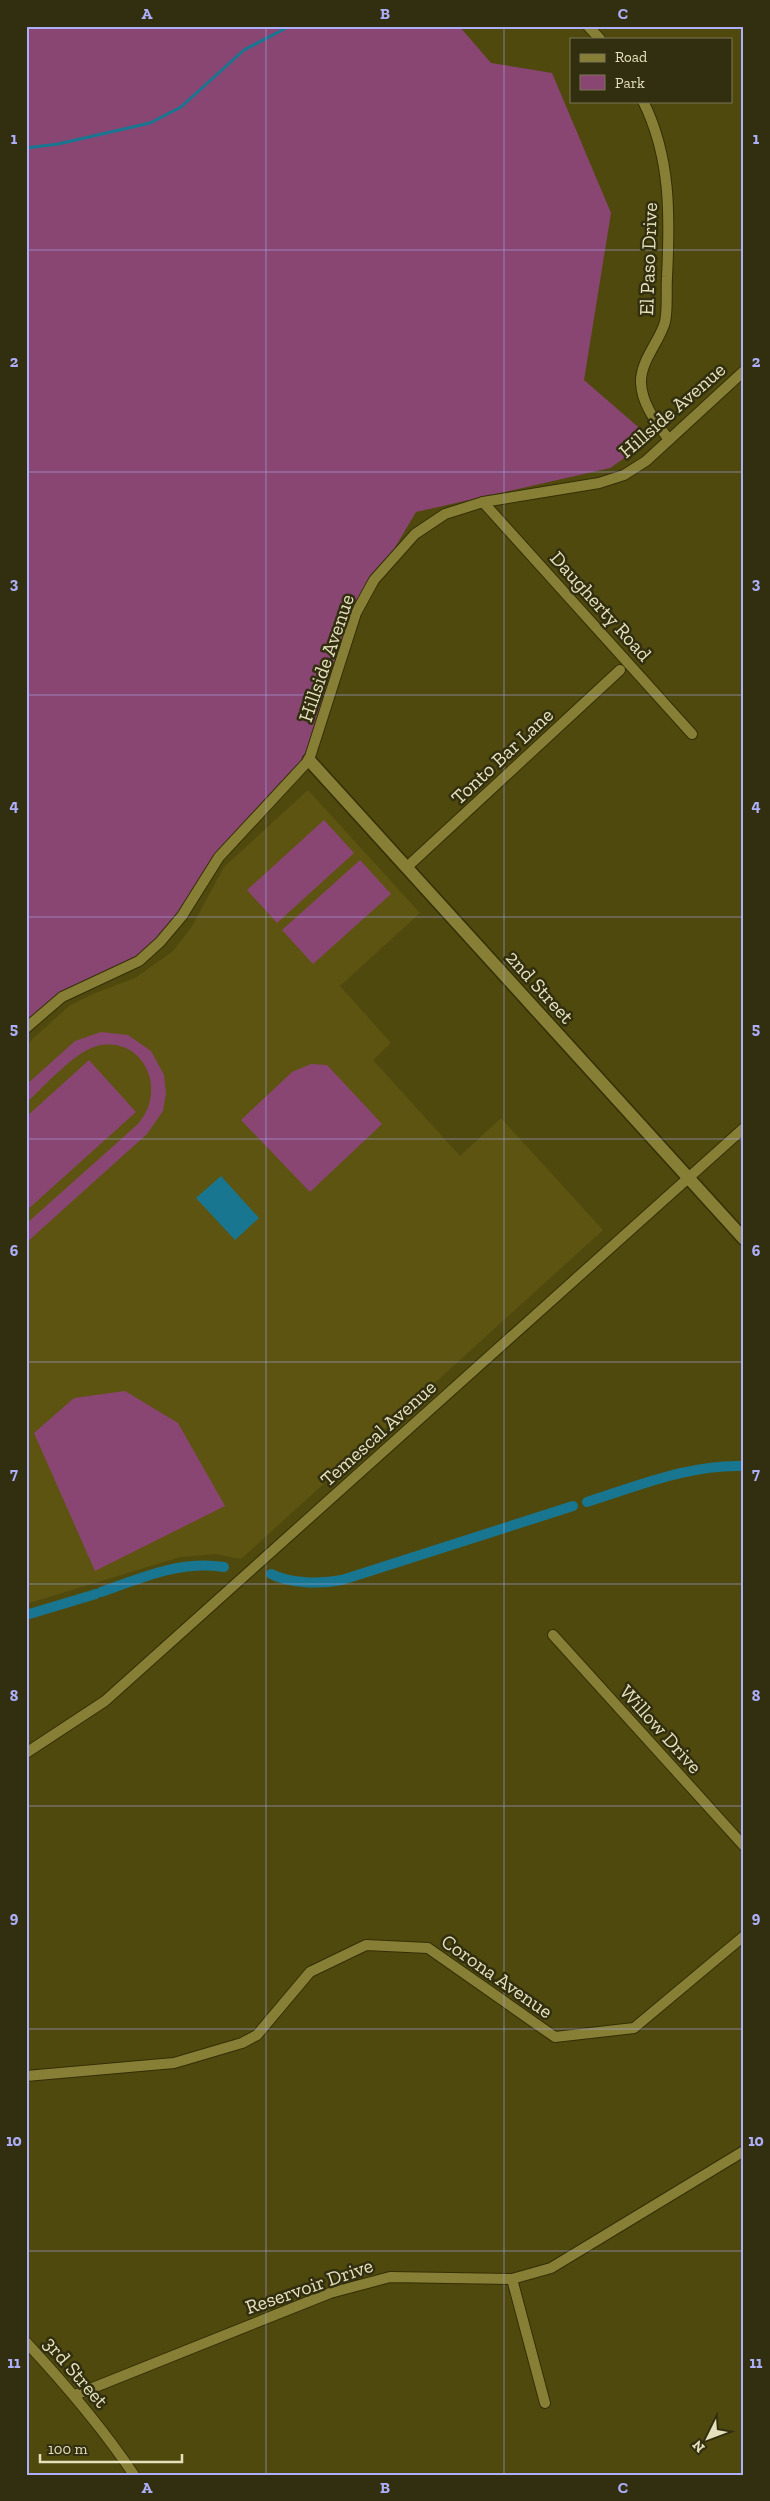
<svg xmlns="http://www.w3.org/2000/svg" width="770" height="2501" viewBox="0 0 770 2501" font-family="'Zilla Slab',serif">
<rect width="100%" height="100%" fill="#50490e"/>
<path fill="#5c5410" d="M308,790L420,913L340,986L391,1043L373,1060L460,1156L501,1118L603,1230L241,1559L215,1554L180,1557L26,1604V1045L69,1006L93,994L135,978L172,952L191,928L224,867Z"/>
<g fill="#8a4672">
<path d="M26,26H459L491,63L552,73L611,213L584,380L652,439L610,468L416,512L356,613L309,760L219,857L182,916L139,961L62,997L26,1028Z"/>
<path d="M324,820L354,853L277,923L247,890Z"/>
<path d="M360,860L391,894L313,964L282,930Z"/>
<path d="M101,1032L128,1035L151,1051L164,1075L166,1093L163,1111L147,1134L26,1243V1224L138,1124C168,1091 144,1035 97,1046C74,1052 45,1086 26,1103V1085L75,1041Z"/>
<path d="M89,1060L136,1112L26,1211V1117Z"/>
<path d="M311,1064L327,1065L382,1124L310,1192L241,1120L292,1072Z"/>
<path d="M125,1391L178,1423L225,1506L95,1571L34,1433L74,1398Z"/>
</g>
<path fill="#197690" d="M221,1176L259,1218L235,1240L196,1198Z"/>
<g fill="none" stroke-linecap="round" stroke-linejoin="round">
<path stroke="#197690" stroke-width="3" d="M26,148L58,144L150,123L181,107L244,50L290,26"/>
<g stroke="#197690" stroke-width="10">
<path d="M587,1502C638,1486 690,1464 744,1466"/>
<path d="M271,1574C291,1584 321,1584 342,1580L573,1506"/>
<path d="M101,1592C141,1578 180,1560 224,1567"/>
<path d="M26,1615L96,1594"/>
</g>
<g stroke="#332f06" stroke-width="12">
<g id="street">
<path d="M588,26L600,39"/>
<path d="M643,101C671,157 670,216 667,277C666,291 668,308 665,322C660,341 640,361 641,383C642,405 657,423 669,440"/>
<path d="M483,502L692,734"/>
<path d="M407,867L620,670"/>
<path d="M26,1028L62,997L139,961L160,942L182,916L219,857L309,760L356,613L374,580L415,534L445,514L483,502L599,483L624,475L646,461L744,371"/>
<path d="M553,1635L744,1846"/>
<path d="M26,1753L105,1701L744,1128"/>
<path d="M26,2076L174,2063L242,2043L257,2035L310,1972L366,1945L428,1948L555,2037L634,2028L744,1936"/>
<path d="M512,2279L545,2403"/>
<path d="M26,2342C65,2384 102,2427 134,2475"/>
<path d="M75,2395L330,2293L390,2277L512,2279L551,2268L744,2151"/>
</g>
</g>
<g stroke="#332f06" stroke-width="15">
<path id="secondary" d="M309,760L744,1239"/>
</g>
<use href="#street" stroke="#887f36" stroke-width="10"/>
<use href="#secondary" stroke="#887f36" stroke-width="12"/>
</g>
<path fill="none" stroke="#adaffb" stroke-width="1" stroke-opacity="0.55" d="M266,26V2475M504,26V2475M26,250H744M26,472H744M26,695H744M26,917H744M26,1139H744M26,1362H744M26,1584H744M26,1806H744M26,2029H744M26,2251H744"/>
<g text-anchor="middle" stroke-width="5" stroke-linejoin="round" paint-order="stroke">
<g font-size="20" fill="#e5e1bd" stroke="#322f10">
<text transform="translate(648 259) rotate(-88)" y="7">El Paso Drive</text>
<text transform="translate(672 410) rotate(-41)" y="7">Hillside Avenue</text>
<text transform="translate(601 606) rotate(48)" y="7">Daugherty Road</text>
<text transform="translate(326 658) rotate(-71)" y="7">Hillside Avenue</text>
<text transform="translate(502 756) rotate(-43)" y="7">Tonto Bar Lane</text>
<text transform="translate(540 987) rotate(48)" y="7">2nd Street</text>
<text transform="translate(378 1433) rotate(-42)" y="7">Temescal Avenue</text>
<text transform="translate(661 1729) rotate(48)" y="7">Willow Drive</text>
<text transform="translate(497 1976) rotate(35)" y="7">Corona Avenue</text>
<text transform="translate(309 2286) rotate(-19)" y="7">Reservoir Drive</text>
<text transform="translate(76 2372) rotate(49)" y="7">3rd Street</text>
</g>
</g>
<rect width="770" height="2501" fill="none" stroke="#322f10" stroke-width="55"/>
<rect x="570" y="38" width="162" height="65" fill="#322f10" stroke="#7a7655"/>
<rect x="580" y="54" width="25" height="8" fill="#887f36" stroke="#7a7655"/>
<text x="615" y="62" font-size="15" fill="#e5e1bd">Road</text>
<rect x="580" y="75" width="25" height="15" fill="#8a4672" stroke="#7a7655"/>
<text x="615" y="88" font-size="15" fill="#e5e1bd">Park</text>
<g transform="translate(708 2438) rotate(228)" stroke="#322f10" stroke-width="4" paint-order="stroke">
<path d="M0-4L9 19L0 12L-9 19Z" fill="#e5e1bd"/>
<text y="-8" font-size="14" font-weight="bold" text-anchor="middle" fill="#e5e1bd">N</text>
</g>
<path d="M40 2454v8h142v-8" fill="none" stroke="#e5e1bd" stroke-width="2.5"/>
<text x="48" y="2454" font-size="15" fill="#e5e1bd" stroke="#322f10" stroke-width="4" paint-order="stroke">100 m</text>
<rect x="28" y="28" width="714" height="2446" fill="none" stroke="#adaffb" stroke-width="2"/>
<g font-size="16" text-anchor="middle" font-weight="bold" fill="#adaffb">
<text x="147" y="19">A</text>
<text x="385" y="19">B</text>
<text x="623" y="19">C</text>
<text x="14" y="144">1</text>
<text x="756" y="144">1</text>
<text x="14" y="367">2</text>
<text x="756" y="367">2</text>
<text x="14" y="589">3</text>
<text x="756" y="589">3</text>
<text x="14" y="811">4</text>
<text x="756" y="811">4</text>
<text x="14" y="1034">5</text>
<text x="756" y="1034">5</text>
<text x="14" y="1256">6</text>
<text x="756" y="1256">6</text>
<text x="14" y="1479">7</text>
<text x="756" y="1479">7</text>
<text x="14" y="1701">8</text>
<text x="756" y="1701">8</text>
<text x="14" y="1923">9</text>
<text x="756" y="1923">9</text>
<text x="14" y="2146">10</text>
<text x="756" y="2146">10</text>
<text x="14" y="2368">11</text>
<text x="756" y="2368">11</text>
<text x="147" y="2493">A</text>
<text x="385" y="2493">B</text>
<text x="623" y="2493">C</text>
</g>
</svg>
